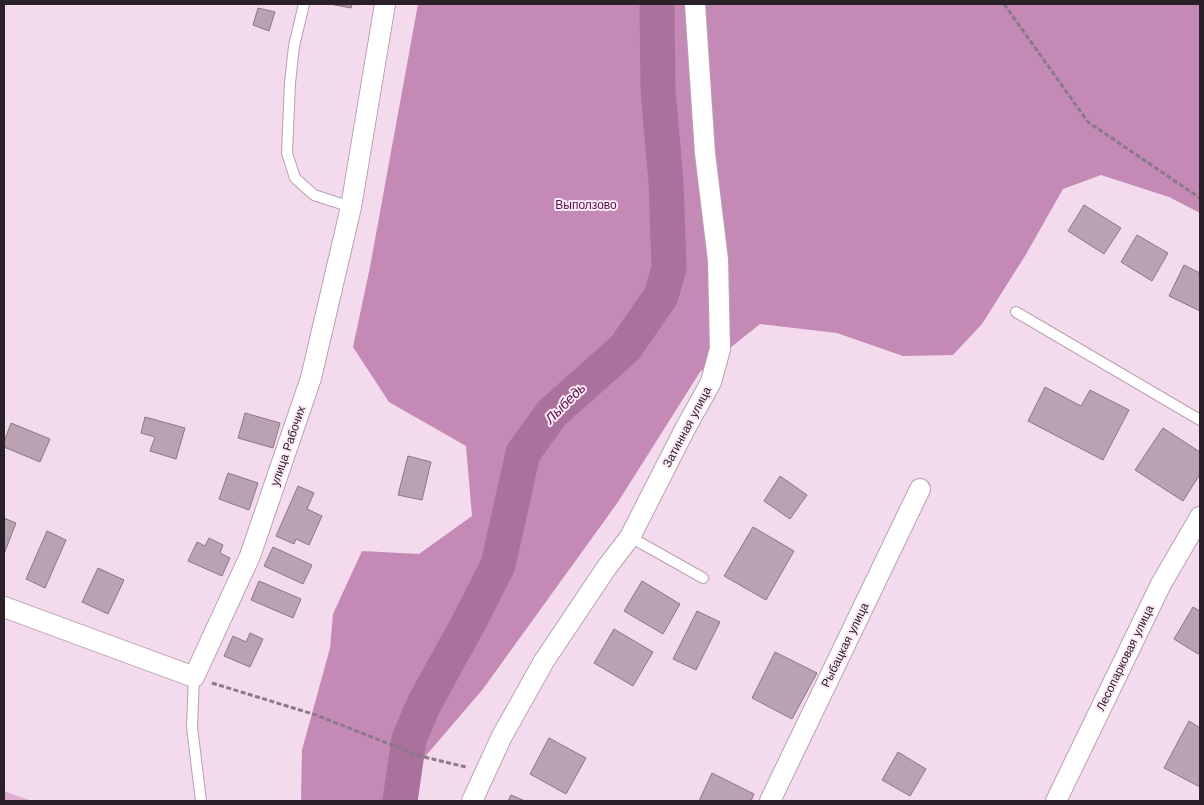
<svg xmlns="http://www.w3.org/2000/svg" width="1204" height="805" viewBox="0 0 1204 805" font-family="'Work Sans',sans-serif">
<rect width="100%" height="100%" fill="#f3daec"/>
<path fill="#deaed1" d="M4,791L32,801H4Z"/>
<path fill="#c48ab5" d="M418,4H1200V213L1169,197L1101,175L1063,189L1025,256L982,324L953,355L903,356L837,333L760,324L700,372L618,502L483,689L387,801H301L302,750L330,648L333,614L362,551L419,554L472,516L466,446L389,402L353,347L370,267Z"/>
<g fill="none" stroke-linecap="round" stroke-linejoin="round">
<path stroke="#aa719c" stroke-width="35" d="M400,801L409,739L424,704L468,624L498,565L523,453L552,413L625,348L661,296L669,268L666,182L658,90L657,4"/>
</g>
<g fill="#baa2b3" stroke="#8d7687">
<path d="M330,4H352L351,8Z"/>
<path d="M258,8L275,12L269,31L253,25Z"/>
<path d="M1084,205L1121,228L1104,254L1068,231Z"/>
<path d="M1137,235L1168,253L1152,281L1121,262Z"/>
<path d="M1184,265L1200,273V311L1169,296Z"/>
<path d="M1045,387L1081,406L1090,390L1129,410L1103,460L1028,421Z"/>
<path d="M245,413L280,423L273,448L238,438Z"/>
<path d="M145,417L185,428L176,459L150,451L155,437L141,433Z"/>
<path d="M11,423L50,439L40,462L4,447V442Z"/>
<path d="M1163,428L1200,452V474L1183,501L1135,470Z"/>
<path d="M408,456L431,462L422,500L398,495Z"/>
<path d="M228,473L258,483L249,510L219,499Z"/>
<path d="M780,476L807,495L790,519L764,501Z"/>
<path d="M298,486L314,493L307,509L322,516L309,545L296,539L294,544L276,536Z"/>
<path d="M4,518L16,523L4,554Z"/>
<path d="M753,527L794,551L766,600L724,576Z"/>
<path d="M47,531L66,540L45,588L26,579Z"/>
<path d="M209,538L223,545L220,553L230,558L222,576L188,561L197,542L205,546Z"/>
<path d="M273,547L312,565L303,584L264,566Z"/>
<path d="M98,568L124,580L108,614L82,602Z"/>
<path d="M259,581L301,599L293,618L251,600Z"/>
<path d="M642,581L680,604L663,634L624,611Z"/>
<path d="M1193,607L1200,611V650L1198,654L1174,639Z"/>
<path d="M697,611L720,622L696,670L673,659Z"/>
<path d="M614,629L653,652L633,686L594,663Z"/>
<path d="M250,633L263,639L250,667L224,656L233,636L246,642Z"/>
<path d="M775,652L817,673L792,719L752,698Z"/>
<path d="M1189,721L1200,728V787L1164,768Z"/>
<path d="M549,738L586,758L566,794L530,774Z"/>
<path d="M898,752L926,769L910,796L882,780Z"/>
<path d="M712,773L754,794L751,801H699Z"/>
<path d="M511,795L525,801H508Z"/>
</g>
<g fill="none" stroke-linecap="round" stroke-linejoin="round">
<g stroke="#b9a0b2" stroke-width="12">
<g id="lane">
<path d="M304,4L294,46L290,83L287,153L295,178L314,195L351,207"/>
<path d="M1016,312L1200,420"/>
<path d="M630,537L703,578"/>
<path d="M194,677L192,727L201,801"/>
</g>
</g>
<g stroke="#b9a0b2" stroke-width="22">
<g id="street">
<path d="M4,607L194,677L250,556L311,378L351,207L385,4"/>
<path d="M472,801L502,736L544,661L607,567L630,537L685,429L711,382L720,349L718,260L705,153L695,4"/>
<path d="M770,801L920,489"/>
<path d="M1056,801L1161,584L1200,517"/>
</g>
</g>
<g stroke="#8a7986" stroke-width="3" stroke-dasharray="5 2.5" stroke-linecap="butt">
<path d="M1004,4L1088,122L1200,198"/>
<path d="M212,683L316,715L420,756L466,767"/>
</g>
<use href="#lane" stroke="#fff" stroke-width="10"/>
<use href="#street" stroke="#fff" stroke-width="20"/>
</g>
<g text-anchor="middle" stroke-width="4" stroke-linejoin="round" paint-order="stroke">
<g font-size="12" fill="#57124b" stroke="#fee9f7">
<text x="586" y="209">Выползово</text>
</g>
<g font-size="12" fill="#2a2128" stroke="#fee9f7">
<text transform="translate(687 427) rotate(-62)" y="4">Затинная улица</text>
<text transform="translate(288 446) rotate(-71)" y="4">улица Рабочих</text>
<text transform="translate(845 645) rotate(-64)" y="4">Рыбацкая улица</text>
<text transform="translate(1125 658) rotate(-64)" y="4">Лесопарковая улица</text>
</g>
<g font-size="14" font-style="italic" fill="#550f49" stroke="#fee9f7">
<text transform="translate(565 403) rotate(-45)" y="5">Лыбедь</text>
</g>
</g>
<rect width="1204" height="805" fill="none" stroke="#2a2128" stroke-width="10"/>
</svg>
